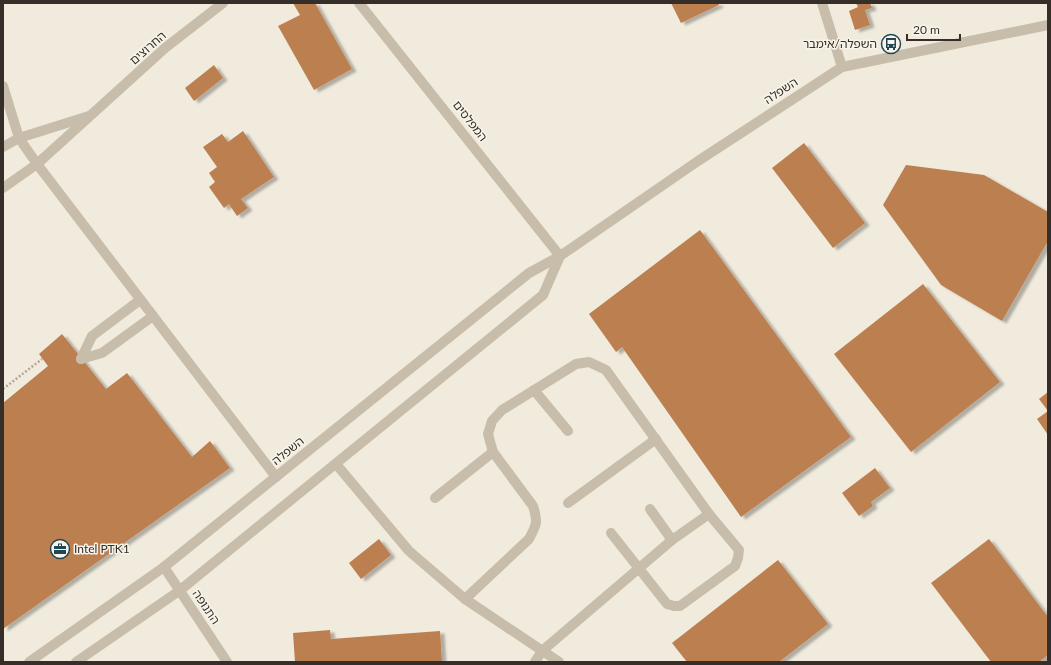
<svg xmlns="http://www.w3.org/2000/svg" width="1051" height="665" viewBox="0 0 1051 665" font-family="Lato,'Noto Sans Hebrew',sans-serif">
<defs>
<filter id="shadow"><feDropShadow dx="4.5" dy="2.5" stdDeviation="1" flood-color="#0004"/></filter>
</defs>
<rect width="100%" height="100%" fill="#f0ebdd"/>
<g fill="#bc7f4f" filter="url(#shadow)">
<path d="M293,3H315L352,69L314,90L278,26L300,15Z"/>
<path d="M671,3H718L719,5L681,23Z"/>
<path d="M856,3H870L872,8L865,10L870,25L855,30L849,11L858,7Z"/>
<path d="M214,65L223,78L194,101L185,88Z"/>
<path d="M243,131L274,177L241,199L248,208L237,216L229,204L224,208L209,187L215,182L209,173L217,167L203,147L222,134L228,142Z"/>
<path d="M804,143L865,223L833,248L772,168Z"/>
<path d="M906,165L984,175L1048,212V241L1002,321L941,285L883,205Z"/>
<path d="M700,230L851,437L741,517L622,347L616,352L589,314Z"/>
<path d="M923,284L1000,382L911,452L834,354Z"/>
<path d="M62,334L106,389L127,373L192,457L210,441L230,468L3,629V403L48,366L39,354Z"/>
<path d="M1048,392V411L1039,399Z"/>
<path d="M1048,411V435L1037,419Z"/>
<path d="M875,468L890,488L871,502L873,506L859,516L842,493Z"/>
<path d="M379,539L391,555L361,579L349,563Z"/>
<path d="M989,539L1048,617V655L1039,662H991L931,583Z"/>
<path d="M778,560L828,624L779,662H687L672,643Z"/>
<path d="M330,630L331,639L440,631L442,662H295L293,633Z"/>
</g>
<g fill="none" stroke-linecap="round" stroke-linejoin="round">
<path stroke="#b3a894" stroke-width="2.5" stroke-dasharray="2 2" stroke-linecap="butt" d="M3,389L42,359"/>
<g stroke="#c8bdaa" stroke-width="10">
<path d="M359,3L560,256"/>
<path d="M822,3L842,67"/>
<path d="M3,86L19,138L37,164L276,477"/>
<path d="M3,147L19,138L89,116"/>
<path d="M3,188L37,164L165,48L223,3"/>
<path d="M81,359L92,336L140,300"/>
<path d="M81,359L102,353L153,316"/>
<path d="M534,390L568,431"/>
<path d="M336,464L409,551L465,599L559,662"/>
<path d="M435,498L493,452"/>
<path d="M568,503L656,439"/>
<path d="M650,509L672,540"/>
<path d="M164,567L227,662"/>
<path d="M465,599L529,539C537,524 538,522 533,506L493,452L488,434L492,421L502,410L576,364L589,362L606,370L709,514"/>
<path d="M29,662L164,567L529,273L560,256L698,161L842,67L1048,25"/>
<path d="M76,662L179,591L543,295L560,256"/>
<path d="M535,662L542,651L672,540L709,514L739,550L738,558L735,566L680,606H674L667,604L611,533"/>
</g>
</g>
<defs>
<g id="bus-ring" transform="scale(1)"><circle r="9.5" fill="#f8f4e9" stroke="#224754" stroke-width="1.5"/><path d="M-5-6H5V4H4V6H2V4H-2V6H-4V4H-5ZM-3.5-4V0h7V-4ZM-3.5 1.2v1.5H-2V1.2ZM2 1.2v1.5H3.5V1.2Z" fill="#224754"/></g>
<g id="office-ring" transform="scale(1)"><circle r="9.5" fill="#f8f4e9" stroke="#224754" stroke-width="1.5"/><path d="M-6-3h4V-5.5h4V-3h4V5H-6ZM-1-4.5V-3h2v-1.5ZM-6 0V1H6V0Z" fill="#224754"/></g>
</defs>
<g fill-rule="evenodd">
<use href="#bus-ring" x="891" y="44"/>
<use href="#office-ring" x="60" y="549"/>
</g>
<g text-anchor="middle" stroke-width="3" stroke-linejoin="round" paint-order="stroke">
<g font-size="12" fill="#362f29" stroke="#f8f4e9" text-anchor="end">
<text x="877" y="48">השפלה/אימבר</text>
<text x="74" y="553" text-anchor="start">Intel PTK1</text>
</g>
<g font-size="12" fill="#362f29" stroke="#f8f4e9">
<text transform="translate(148 48) rotate(-41)" y="4">החרוצים</text>
<text transform="translate(781 91) rotate(-33)" y="4">השפלה</text>
<text transform="translate(470 121) rotate(52)" y="4">המפלסים</text>
<text transform="translate(288 451) rotate(-39)" y="4">השפלה</text>
<text transform="translate(206 607) rotate(56)" y="4">התנופה</text>
</g>
</g>
<rect width="1051" height="665" fill="none" stroke="#362f29" stroke-width="8"/>
<path d="M907 34v6h53v-6" fill="none" stroke="#362f29" stroke-width="2"/>
<text x="913" y="34" font-size="12" fill="#362f29" stroke="#f8f4e9" stroke-width="3" paint-order="stroke">20 m</text>
</svg>
